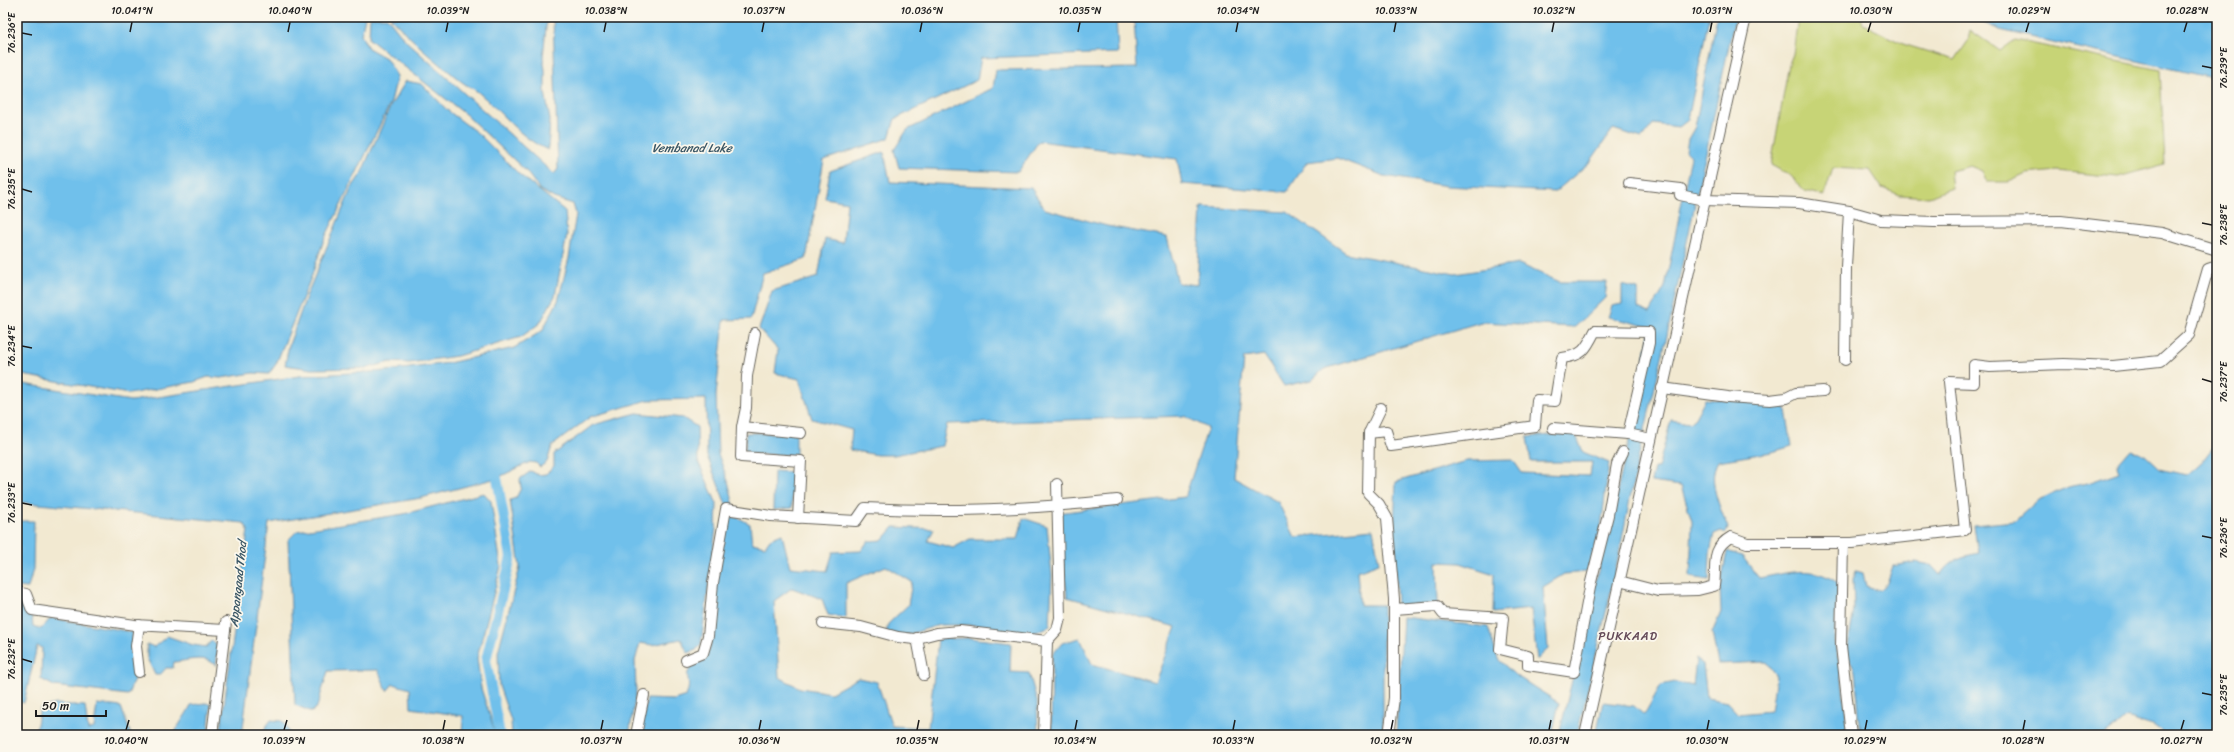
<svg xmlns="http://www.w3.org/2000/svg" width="2234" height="752" viewBox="0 0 2234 752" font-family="Sriracha,sans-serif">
<rect width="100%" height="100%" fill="#fbf7ec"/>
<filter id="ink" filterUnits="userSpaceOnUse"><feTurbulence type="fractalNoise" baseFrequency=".025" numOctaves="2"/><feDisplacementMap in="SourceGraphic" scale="8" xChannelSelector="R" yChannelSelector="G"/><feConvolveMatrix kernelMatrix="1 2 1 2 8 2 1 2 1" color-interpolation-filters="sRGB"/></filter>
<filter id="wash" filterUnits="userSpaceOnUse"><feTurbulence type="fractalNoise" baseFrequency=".012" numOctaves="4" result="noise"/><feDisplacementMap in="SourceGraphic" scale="16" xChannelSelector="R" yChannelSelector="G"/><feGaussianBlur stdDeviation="0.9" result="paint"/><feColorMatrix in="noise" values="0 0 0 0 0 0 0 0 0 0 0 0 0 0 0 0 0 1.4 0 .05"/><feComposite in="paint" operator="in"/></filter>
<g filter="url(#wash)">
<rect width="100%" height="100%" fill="#f2e9d1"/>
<path fill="#c7d476" stroke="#727849" d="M1798,17H1861L1863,24L1903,44L1955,60L1968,41L1970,30L2000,51L2015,40L2160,70L2165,164L2118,177L2057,171L2026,174L2009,182H1987L1982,171L1970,166L1950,171L1952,188L1929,197L1900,195L1882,188L1870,170L1833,168L1824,196L1805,191L1791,176L1771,165L1789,64L1793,54Z"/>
<g fill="#6fc0eb" stroke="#466e84">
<path d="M17,17H365L361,35L368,48L386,58L397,76L391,102L323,242L312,275L276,364L269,374L253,373L221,378L208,377L194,382L129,394L17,374Z"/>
<path d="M370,17H387L406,41L554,174L558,169L553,17H1116L1118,53L981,58L977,80L895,119L889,138L824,160L806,259L763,273L751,319L724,320L716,395L718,454L728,481L734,506L727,507L707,456L706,399L648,400L590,417L552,446L547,462L540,467L536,463L530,462L497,478L421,498L269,523L242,735H220L248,530L244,523L17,502V383L131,401L300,376L387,371L449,363L514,348L542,331L558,301L569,258L576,214L573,204L554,198L540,190L526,171L465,114L369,39Z"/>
<path d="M390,17H547L543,57L545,70V92L550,120L548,150C519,138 501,111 478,92C473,88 467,86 462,82C437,62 412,41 390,17Z"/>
<path d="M1134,17H1709L1688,120L1679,127L1653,124L1642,138L1613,129L1590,162L1555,192L1447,186L1384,176L1337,158L1307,162L1287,192L1182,184L1177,159L1039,141L1018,172L899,168L894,150L907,130L993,88L996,70L1137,68Z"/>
<path d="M1717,17H1735L1666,340L1638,459L1615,574L1577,735H1559L1632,429L1650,327L1608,317L1612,306L1622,304V285L1638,289V308L1650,313L1665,287L1691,156L1686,151L1688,139L1695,127Z"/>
<path d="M1970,17H2217V79L2000,30Z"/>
<path d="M406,81L422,84L447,110L480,135L520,175L565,211L567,235L555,296L540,323L521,337L457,356L409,363L390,362L367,368L312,369L285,365L289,345L306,297L351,189L361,174L391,105Z"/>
<path d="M884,152L890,182L1031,188L1045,209L1107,226L1167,237L1178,283L1197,285L1201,207L1287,212L1346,253L1455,274L1519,264L1560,282H1607L1605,298L1575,327L1481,322L1324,369L1312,380L1284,386L1264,355L1244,358L1234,478L1278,502L1295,537L1373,529L1379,563L1357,571L1360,605H1383V735H1051L1052,655L1062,643L1080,638L1092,664L1155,682L1176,627L1067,597L1058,513L1185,497L1208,428L1184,416L947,424L942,446L894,455H877L850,450L852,430L812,419L799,379L775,373L778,350L759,329L772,291L818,277L825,239L843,243L847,202L825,198L830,171Z"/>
<path d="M1705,399L1785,404L1792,446L1772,452L1718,461C1706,480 1721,509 1728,528L1726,533L1721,531L1714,534L1710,553L1709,580L1690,577L1692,521L1681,486L1651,482L1654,468H1658L1671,420L1689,423L1695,418Z"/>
<path d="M637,413L683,418L697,427L698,461L717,504L716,528L701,644L696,650L688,653L681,639L652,645L640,643L635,661L636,692L629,735H512L511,721L499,686L498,652L520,567L510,500L516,498L521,488L520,479L531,471L538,475L546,474L554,466V454L593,425Z"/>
<path d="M746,433H796V455L745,454Z"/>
<path d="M1575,433L1583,452L1609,463L1601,528L1587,572L1564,574L1543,587L1548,648L1537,660L1531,609L1493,613L1494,574L1460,563L1437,562L1438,604L1397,606L1394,528L1396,482L1466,461L1513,460L1522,473L1590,476L1592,462H1531L1527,437Z"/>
<path d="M2217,442V735H2166L2153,726L2126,718L2104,735H1861L1855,671L1847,654L1854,608L1853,580L1856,571L1863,573L1866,586L1879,590L1887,583L1893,566L1916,562L1931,565L1940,575C1950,560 1961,557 1978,553L1974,525L2015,521L2038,500L2072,486L2088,483L2119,472L2117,465L2131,449L2145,455L2160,469L2186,475L2204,459Z"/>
<path d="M774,471L792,472V508L773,510Z"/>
<path d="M484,493L491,501L501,566L477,658L481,688L496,735H462L463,716L411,708L410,689L393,684L387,691L378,670L328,671L317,707L312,712L295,705L288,540L297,531L404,514Z"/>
<path d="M727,516L739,518L750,524L752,543L765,546L770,539L782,534L790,567L827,571L833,552L861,551L868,541L883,540L894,527L934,529L928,541L953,548L970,539H1018L1023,518L1047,526L1052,575L1050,626L1034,633L1009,632L973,625H939L904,636L886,633L888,624L908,605L912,582L886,566L846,583V618L828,615L822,599L792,588L774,601L779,677L800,688L831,693L858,678L877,682L892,726L928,728L938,639L970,638L1011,643L1010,672L1029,673L1037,701L1038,735H639L647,699L674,700L686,696C695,676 675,674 705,659L710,647L714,601Z"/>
<path d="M20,521H34L33,569L28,588L17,587V531Z"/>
<path d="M1727,551L1742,556L1759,578C1789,573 1811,564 1838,583L1834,641L1841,670L1848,735H1725L1714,730L1704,735H1596L1603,702L1634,706L1644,715L1661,685L1675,682L1693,686L1696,659L1703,664L1707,698L1727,702L1738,714L1771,711L1776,676L1766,662L1718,664L1712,633L1721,612L1720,588Z"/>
<path d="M17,597L22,598L32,617L33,626L41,629L51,618L132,632V658L135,676L128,695L54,686L41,679L42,648L37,646L24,703L17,701Z"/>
<path d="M1403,617L1488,627L1498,659L1515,675L1559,703L1552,735H1396Z"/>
<path d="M167,636L193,645L206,647L212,640L218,647L216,666C206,654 188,661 174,662L173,668H166L160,675H155L147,658V644L154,647Z"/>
<path d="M205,703L211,704L208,735H174C178,724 186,716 191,705Z"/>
<path d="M56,704L85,706L88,730L94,728L97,704L121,707L131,735H35L40,708Z"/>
<path d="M271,720L283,721L291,735H260Z"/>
</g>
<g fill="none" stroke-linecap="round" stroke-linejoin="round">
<path stroke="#6fc0eb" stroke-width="10" d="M497,478L511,557L486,660L500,735"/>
</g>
</g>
<g filter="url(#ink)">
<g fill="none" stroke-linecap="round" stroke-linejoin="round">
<g stroke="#67645b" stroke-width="12">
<g id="minor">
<path d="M1629,183L1681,189L1680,195L1704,200L1799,203L1849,211L1881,220L1934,222L2061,221L2162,233L2217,250"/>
<path d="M1845,360L1846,267L1849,211"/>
<path d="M1662,388L1728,397L1770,400L1786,398L1796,393L1823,391"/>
<path d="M742,427L746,408L747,376L755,333"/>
<path d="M1553,428L1628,434L1651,439"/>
<path d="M1369,433L1381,408"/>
<path d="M798,518L801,461L741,457L742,427L801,433"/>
<path d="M1843,543L1841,646L1851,735"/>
<path d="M1619,581L1658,591L1698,590L1714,586C1717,564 1710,549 1731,537L1747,543H1852L1965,530L1949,382L1974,383V365L1990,367L2064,364L2113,366L2160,361L2189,335L2208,269L2217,266"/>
<path d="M17,592L26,594L32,610L135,625L225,630"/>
<path d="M1394,609L1437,606L1443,614L1503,618L1500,649L1528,656V665L1574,672L1591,582L1608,515L1617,464L1623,452"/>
<path d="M823,623L861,627L898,637L914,639L937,633L960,631L1047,641"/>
<path d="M139,625L136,646L139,672"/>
<path d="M917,638L924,675"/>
<path d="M686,660L703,653L708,636L713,583L726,509L771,516L856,521L865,508C950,513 1033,509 1117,500"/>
<path d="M212,735L226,622"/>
<path d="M636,735L644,695"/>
<path d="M1044,735L1047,641L1057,630L1060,618L1057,484"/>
<path d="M1389,735L1394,698V599L1387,518L1379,504L1368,493L1369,433L1386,431L1391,446L1535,426L1537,400L1555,401L1562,358C1583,356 1586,349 1595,331L1649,332V343L1628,434"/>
<path d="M1585,735L1746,17"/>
</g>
</g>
<use href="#minor" stroke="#fff" stroke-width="10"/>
</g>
</g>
<path fill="none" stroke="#1c1c1c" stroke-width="1.5" d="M130,32L132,22M288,32L290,22M446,32L448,22M604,32L606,22M762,32L764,22M920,32L922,22M1078,32L1080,22M1236,32L1238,22M1394,32L1396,22M1552,32L1554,22M1710,32L1712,22M1868,32L1871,22M2026,32L2029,22M2184,32L2187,22M22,33L32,35M2202,66L2212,68M22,189L32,192M2202,223L2212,225M22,346L32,348M2202,379L2212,382M22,503L32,505M2202,536L2212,538M22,659L32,662M2202,693L2212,695M126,730L129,720M284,730L287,720M443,730L445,720M601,730L603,720M759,730L761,720M917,730L919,720M1075,730L1077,720M1233,730L1235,720M1391,730L1393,720M1549,730L1551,720M1707,730L1709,720M1865,730L1867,720M2023,730L2025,720M2181,730L2184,720"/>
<g text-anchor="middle" stroke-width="3.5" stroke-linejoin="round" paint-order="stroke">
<g font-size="12" font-style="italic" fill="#395564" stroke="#fbf7ec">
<text x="692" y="152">Vembanad Lake</text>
<text transform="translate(238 584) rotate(-84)" y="4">Appangaad Thod</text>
</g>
<g font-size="12" letter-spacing="1" fill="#654b59" stroke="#fbf7ec">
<text x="1628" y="640">PUKKAAD</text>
</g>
</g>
<rect width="2234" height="752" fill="none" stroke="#fbf7ec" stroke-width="44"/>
<path d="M36 710v6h70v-6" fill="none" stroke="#1c1c1c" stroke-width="2"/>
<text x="42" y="710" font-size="12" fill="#1c1c1c" stroke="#fbf7ec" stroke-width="3" paint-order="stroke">50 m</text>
<rect x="22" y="22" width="2190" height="708" fill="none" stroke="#1c1c1c" stroke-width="1.5"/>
<g font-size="10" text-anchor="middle" fill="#1c1c1c">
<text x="132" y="14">10.041°N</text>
<text x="290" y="14">10.040°N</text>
<text x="448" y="14">10.039°N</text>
<text x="606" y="14">10.038°N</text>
<text x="764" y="14">10.037°N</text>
<text x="922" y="14">10.036°N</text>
<text x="1080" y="14">10.035°N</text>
<text x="1238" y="14">10.034°N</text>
<text x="1396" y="14">10.033°N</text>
<text x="1554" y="14">10.032°N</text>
<text x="1712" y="14">10.031°N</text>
<text x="1871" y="14">10.030°N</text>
<text x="2029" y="14">10.029°N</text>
<text x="2187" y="14">10.028°N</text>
<text transform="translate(11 33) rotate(-90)" y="4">76.236°E</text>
<text transform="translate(2223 68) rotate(-90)" y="4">76.239°E</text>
<text transform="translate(11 189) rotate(-90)" y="4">76.235°E</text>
<text transform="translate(2223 225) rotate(-90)" y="4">76.238°E</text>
<text transform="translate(11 346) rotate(-90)" y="4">76.234°E</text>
<text transform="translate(2223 382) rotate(-90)" y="4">76.237°E</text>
<text transform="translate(11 503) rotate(-90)" y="4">76.233°E</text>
<text transform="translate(2223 538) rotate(-90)" y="4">76.236°E</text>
<text transform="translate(11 659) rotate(-90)" y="4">76.232°E</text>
<text transform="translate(2223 695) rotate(-90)" y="4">76.235°E</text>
<text x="126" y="744">10.040°N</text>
<text x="284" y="744">10.039°N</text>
<text x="443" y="744">10.038°N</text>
<text x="601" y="744">10.037°N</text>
<text x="759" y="744">10.036°N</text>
<text x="917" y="744">10.035°N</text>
<text x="1075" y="744">10.034°N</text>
<text x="1233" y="744">10.033°N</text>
<text x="1391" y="744">10.032°N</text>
<text x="1549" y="744">10.031°N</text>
<text x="1707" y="744">10.030°N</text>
<text x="1865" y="744">10.029°N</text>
<text x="2023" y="744">10.028°N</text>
<text x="2181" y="744">10.027°N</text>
</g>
</svg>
